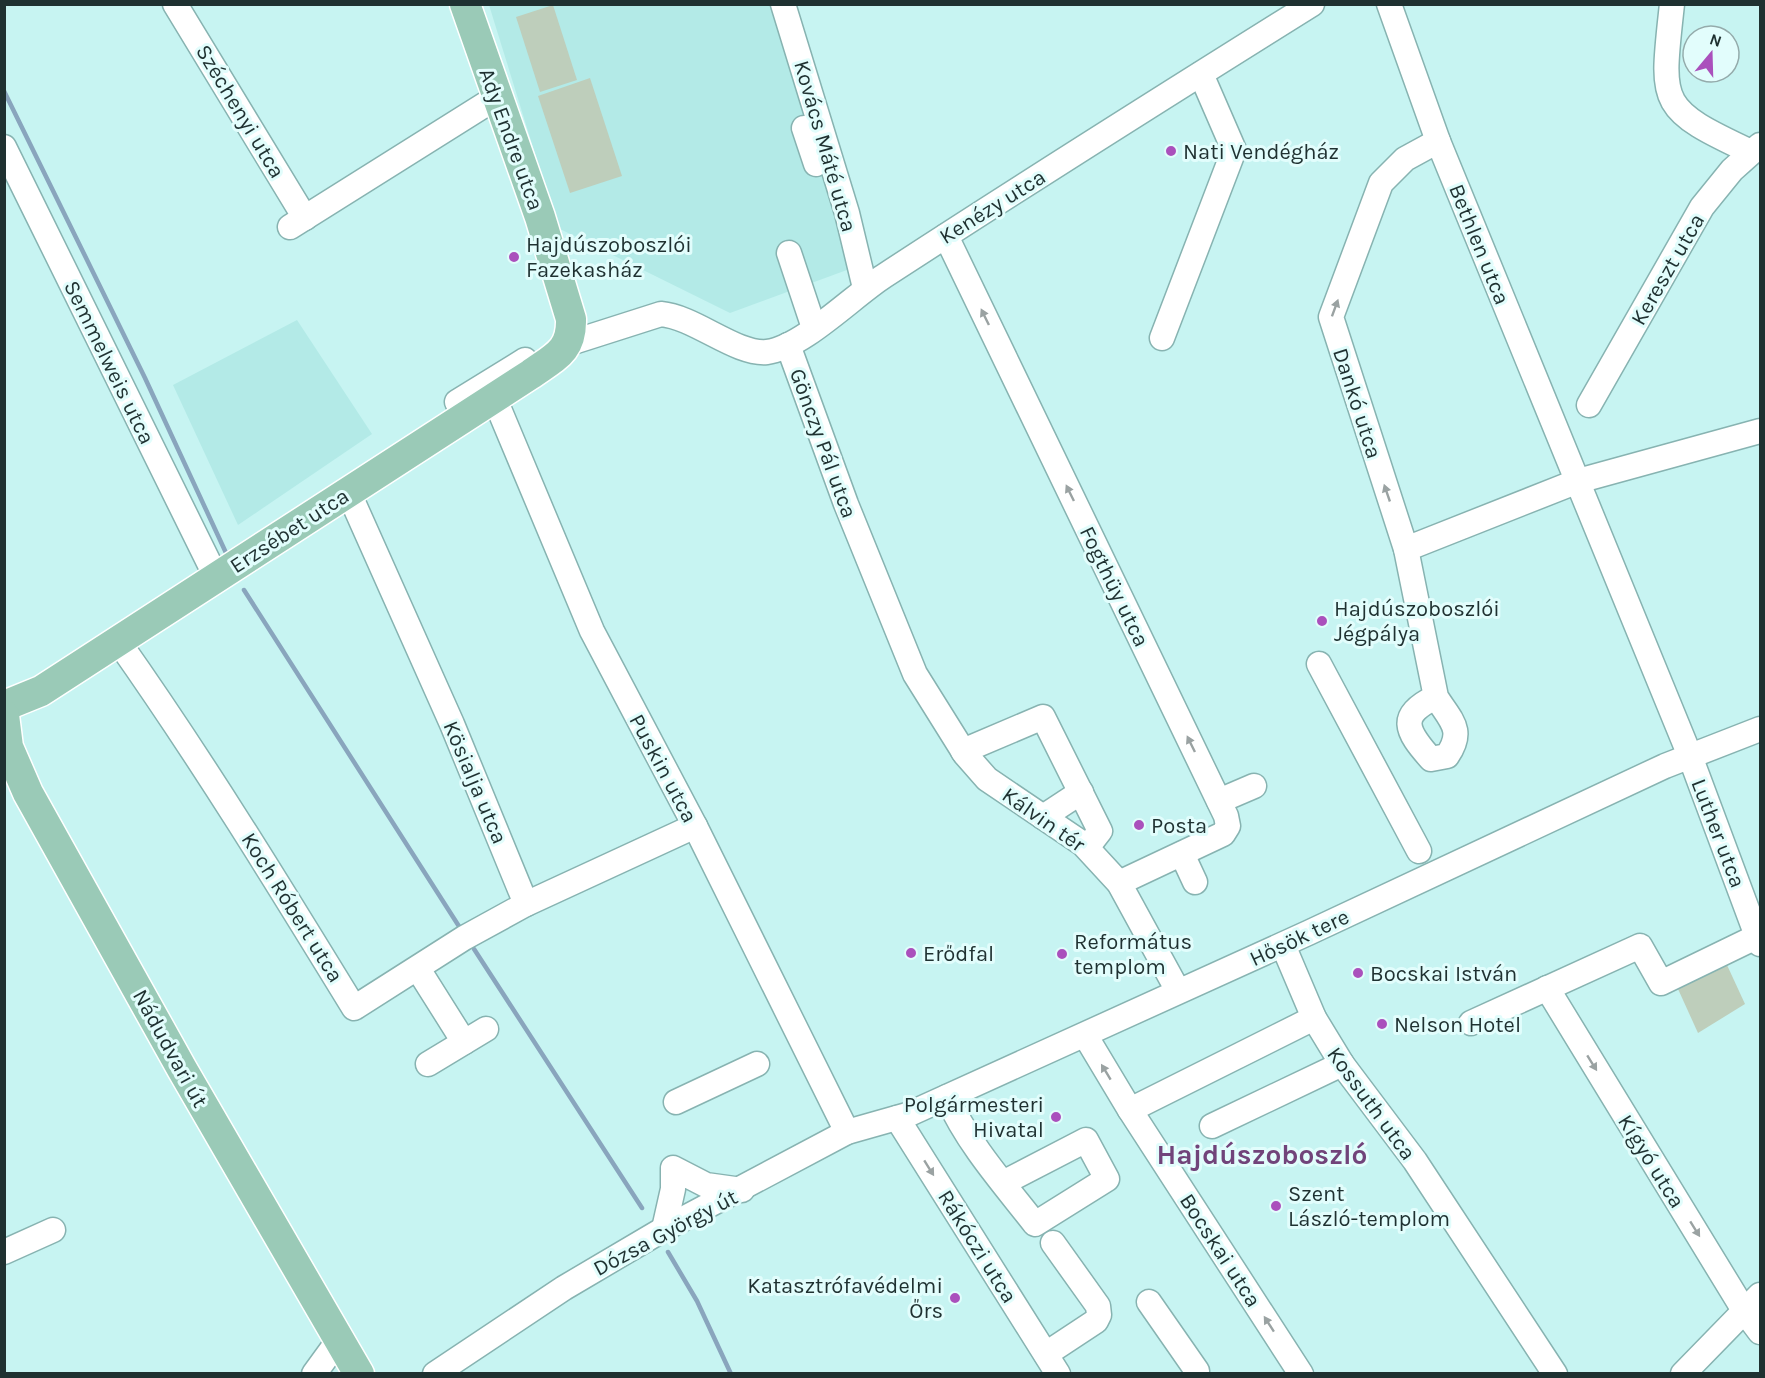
<svg xmlns="http://www.w3.org/2000/svg" width="1765" height="1378" viewBox="0 0 1765 1378" font-family="Karla,sans-serif">
<rect width="100%" height="100%" fill="#c7f4f2"/>
<g fill="#b3eae7">
<path d="M489,5H775L855,267L730,313L558,228Z"/>
<path d="M297,320L372,434L238,525L173,385Z"/>
</g>
<g fill="#becebb">
<path d="M553,5L577,80L540,92L516,17Z"/>
<path d="M590,78L622,176L570,193L538,96Z"/>
<path d="M1727,965L1745,1004L1698,1033L1678,989Z"/>
</g>
<g fill="none" stroke-linecap="round" stroke-linejoin="round">
<g stroke="#89a5bd" stroke-width="4.5">
<path d="M4,91L145,378L227,555"/>
<path d="M244,590L462,931"/>
<path d="M474,949L642,1208"/>
<path d="M668,1252L697,1301L731,1374"/>
</g>
<g stroke="#87b3b1" stroke-width="27">
<g id="minor">
<path d="M175,4L305,218"/>
<path d="M783,4L847,213L865,288"/>
<path d="M1389,4L1438,141L1690,756L1760,944"/>
<path d="M1672,4C1661,105 1657,108 1751,152"/>
<path d="M804,128L816,164"/>
<path d="M4,147L216,577"/>
<path d="M290,227L497,97"/>
<path d="M946,236L1226,816L1228,826L1223,834L1119,883"/>
<path d="M789,253L814,328"/>
<path d="M1162,338L1234,150L1201,74"/>
<path d="M567,344L661,314C695,317 736,355 767,352C802,348 853,296 884,276C1025,184 1168,94 1312,4"/>
<path d="M788,345L846,504L915,674L965,754L987,779L1083,844L1119,883L1178,991"/>
<path d="M494,397L592,631L695,826L847,1132"/>
<path d="M1589,405L1702,207L1732,170L1760,145"/>
<path d="M465,416L457,402L525,360L531,374"/>
<path d="M348,491L452,724L526,904"/>
<path d="M1406,549L1578,481L1760,431"/>
<path d="M118,641C202,760 278,884 354,1008L464,938L526,904L695,826"/>
<path d="M1319,664L1419,851"/>
<path d="M1436,697C1451,721 1465,730 1447,756L1431,759C1406,731 1397,715 1436,697L1406,549L1331,317L1381,183L1405,159L1438,141"/>
<path d="M963,751L1043,717L1100,831L1093,840"/>
<path d="M1219,801L1254,786"/>
<path d="M1043,817L1081,792"/>
<path d="M1182,854L1195,882"/>
<path d="M1283,945L1314,1018L1342,1064L1415,1161L1555,1374"/>
<path d="M418,969L464,1042"/>
<path d="M1547,988L1745,1312L1760,1332"/>
<path d="M1471,1023L1640,946L1661,983L1758,936"/>
<path d="M1085,1035L1130,1110L1301,1374"/>
<path d="M428,1064L486,1029"/>
<path d="M947,1097C968,1144 1003,1183 1035,1224L1107,1179L1086,1140L1003,1183"/>
<path d="M676,1102L757,1064"/>
<path d="M1130,1110L1314,1018"/>
<path d="M897,1118L1058,1374"/>
<path d="M1212,1126L1342,1064"/>
<path d="M664,1229L673,1189V1168L706,1185L742,1190"/>
<path d="M4,1252L53,1230"/>
<path d="M1149,1302L1197,1371"/>
<path d="M1046,1354L1096,1321L1099,1315L1098,1306L1053,1243"/>
<path d="M314,1374L338,1341"/>
<path d="M435,1374L564,1288L664,1229L847,1132L907,1115L1308,933L1665,766L1760,729"/>
<path d="M1683,1374L1760,1295"/>
</g>
</g>
<g stroke="#fff" stroke-width="33">
<g id="major">
<path d="M4,706L41,691L531,374C555,357 572,351 571,319L540,217L465,4"/>
<path d="M4,715L8,747L28,793L182,1069L359,1374"/>
</g>
</g>
<use href="#minor" stroke="#fff" stroke-width="24"/>
<use href="#major" stroke="#9acab7" stroke-width="30"/>
</g>
<defs><path id="oneway-solid" d="M-6-.8H1V-3.2L6.5 0L1 3.2V.8H-6Z" transform="scale(1.5)"/></defs>
<g fill="#9aa2a2">
<use href="#oneway-solid" transform="translate(1335 308) rotate(-70)"/>
<use href="#oneway-solid" transform="translate(985 317) rotate(-116)"/>
<use href="#oneway-solid" transform="translate(1070 493) rotate(-116)"/>
<use href="#oneway-solid" transform="translate(1387 493) rotate(-109)"/>
<use href="#oneway-solid" transform="translate(1191 744) rotate(-116)"/>
<use href="#oneway-solid" transform="translate(1592 1063) rotate(58)"/>
<use href="#oneway-solid" transform="translate(1106 1072) rotate(-121)"/>
<use href="#oneway-solid" transform="translate(929 1168) rotate(58)"/>
<use href="#oneway-solid" transform="translate(1695 1229) rotate(58)"/>
<use href="#oneway-solid" transform="translate(1269 1324) rotate(-123)"/>
</g>
<g fill="#aa50bc" stroke="#e2fdfc" stroke-width="2">
<circle cx="1171" cy="151" r="6"/>
<circle cx="514" cy="257" r="6"/>
<circle cx="1322" cy="621" r="6"/>
<circle cx="1139" cy="825" r="6"/>
<circle cx="911" cy="953" r="6"/>
<circle cx="1062" cy="954" r="6"/>
<circle cx="1358" cy="973" r="6"/>
<circle cx="1382" cy="1024" r="6"/>
<circle cx="1056" cy="1117" r="6"/>
<circle cx="1276" cy="1206" r="6"/>
<circle cx="955" cy="1298" r="6"/>
</g>
<g text-anchor="middle" stroke-width="6" stroke-linejoin="round" paint-order="stroke">
<g font-size="22" fill="#1f3131" stroke="#e2fdfc">
<text transform="translate(241 111) rotate(59)" y="8">Széchenyi utca</text>
<text transform="translate(512 139) rotate(70)" y="8">Ady Endre utca</text>
<text transform="translate(826 146) rotate(74)" y="8">Kovács Máté utca</text>
<text transform="translate(992 206) rotate(-32)" y="8">Kenézy utca</text>
<text transform="translate(1480 244) rotate(68)" y="8">Bethlen utca</text>
<text transform="translate(1667 269) rotate(-60)" y="8">Kereszt utca</text>
<text transform="translate(110 362) rotate(64)" y="8">Semmelweis utca</text>
<text transform="translate(1358 403) rotate(72)" y="8">Dankó utca</text>
<text transform="translate(824 443) rotate(70)" y="8">Gönczy Pál utca</text>
<text transform="translate(289 530) rotate(-33)" y="8">Erzsébet utca</text>
<text transform="translate(1115 586) rotate(64)" y="8">Fogthüy utca</text>
<text transform="translate(664 768) rotate(62)" y="8">Puskin utca</text>
<text transform="translate(476 782) rotate(67)" y="8">Kösialja utca</text>
<text transform="translate(1044 819) rotate(35)" y="8">Kálvin tér</text>
<text transform="translate(1719 833) rotate(69)" y="8">Luther utca</text>
<text transform="translate(293 907) rotate(58)" y="8">Koch Róbert utca</text>
<text transform="translate(1299 937) rotate(-25)" y="8">Hősök tere</text>
<text transform="translate(171 1048) rotate(61)" y="8">Nádudvari út</text>
<text transform="translate(1372 1103) rotate(54)" y="8">Kossuth utca</text>
<text transform="translate(1652 1161) rotate(58)" y="8">Kígyó utca</text>
<text transform="translate(665 1232) rotate(-28)" y="8">Dózsa György út</text>
<text transform="translate(978 1246) rotate(58)" y="8">Rákóczi utca</text>
<text transform="translate(1221 1250) rotate(57)" y="8">Bocskai utca</text>
</g>
<g font-size="22" fill="#1f3131" stroke="#e2fdfc" text-anchor="start">
<text x="1183" y="159">Nati Vendégház</text>
<text x="526" y="252">Hajdúszoboszlói<tspan x="526" dy="25">Fazekasház</tspan></text>
<text x="1334" y="616">Hajdúszoboszlói<tspan x="1334" dy="25">Jégpálya</tspan></text>
<text x="1151" y="833">Posta</text>
<text x="1074" y="949">Református<tspan x="1074" dy="25">templom</tspan></text>
<text x="923" y="961">Erődfal</text>
<text x="1370" y="981">Bocskai István</text>
<text x="1394" y="1032">Nelson Hotel</text>
<text x="1044" y="1112" text-anchor="end">Polgármesteri<tspan x="1044" dy="25">Hivatal</tspan></text>
<text x="1288" y="1201">Szent<tspan x="1288" dy="25">László-templom</tspan></text>
<text x="943" y="1293" text-anchor="end">Katasztrófavédelmi<tspan x="943" dy="25">Őrs</tspan></text>
</g>
<g font-size="28" font-weight="bold" fill="#71447a" stroke="#e2fdfc">
<text x="1262" y="1164">Hajdúszoboszló</text>
</g>
</g>
<rect width="1765" height="1378" fill="none" stroke="#1f3131" stroke-width="12"/>
<g transform="translate(1711 54) rotate(19)"><circle r="28" fill="#e2fdfc" stroke="#94abab" stroke-width="1.5"/>
<path d="M0-4.5L10 22L0 15L-10 22Z" fill="#aa50bc"/>
<text y="-9" font-size="16" font-weight="bold" text-anchor="middle" fill="#1f3131">N</text>
</g>
</svg>
